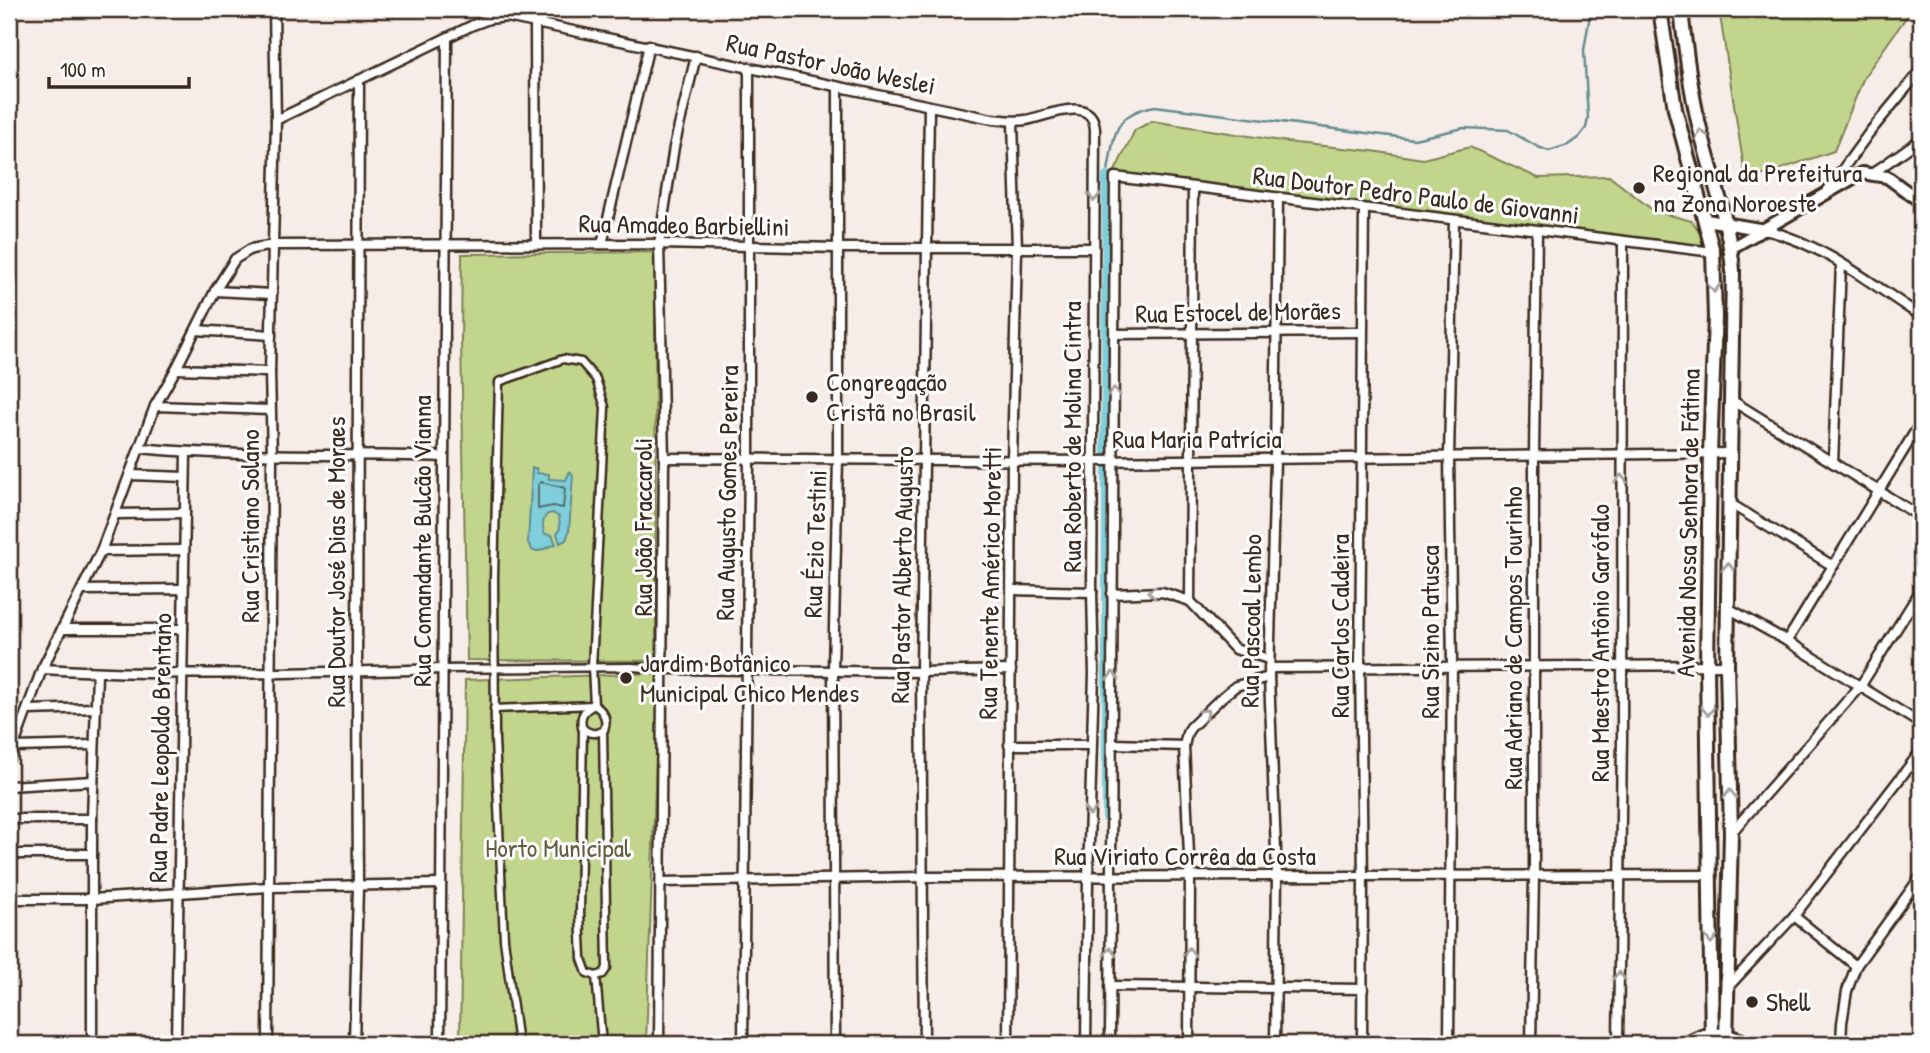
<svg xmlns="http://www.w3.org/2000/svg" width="1930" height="1053" viewBox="0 0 1930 1053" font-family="'Patrick Hand',sans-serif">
<rect width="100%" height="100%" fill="#f7ede8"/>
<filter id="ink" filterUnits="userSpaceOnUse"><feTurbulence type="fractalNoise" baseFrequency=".0143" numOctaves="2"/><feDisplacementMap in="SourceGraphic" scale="14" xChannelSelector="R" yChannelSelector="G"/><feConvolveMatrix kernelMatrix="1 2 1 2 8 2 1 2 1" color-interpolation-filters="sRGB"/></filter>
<g filter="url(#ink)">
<g fill="#c1d68c" stroke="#7e8055" stroke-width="2">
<path d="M1719,9H1912L1864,77L1834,151L1746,181Z"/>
<path d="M1152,121L1295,143L1372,151L1423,159L1470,147L1538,178L1609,176L1654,211L1692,221L1713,252L1112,177L1135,130Z"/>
<path d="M655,252L656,661L467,660L461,340L462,254Z"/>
<path d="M659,673L646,1044H460L465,680Z"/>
</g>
<path fill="#7fcedb" stroke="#648c8f" stroke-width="2" d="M532,468H536L537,473L549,474V479L566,480L570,471L573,475L569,531L566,540L560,543L557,534L560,528L559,517L553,513L548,514C542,518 542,528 545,534L552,535L556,544L539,551H533L528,543Z"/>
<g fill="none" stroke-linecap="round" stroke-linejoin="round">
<path stroke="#566c6a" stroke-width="2" d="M541,482L565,488L563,508L553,506L538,509V485Z"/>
<path stroke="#648c8f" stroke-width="2.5" d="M1107,176C1115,138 1110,114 1155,106L1414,139L1464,128L1508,130L1538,147L1549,151L1568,145L1579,137L1586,128L1588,118L1584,50L1591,9"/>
<g stroke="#7fcedb" stroke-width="10">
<path d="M1106,452L1107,176"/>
<path d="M1107,469V818"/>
</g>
<g stroke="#3b2a1e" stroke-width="11">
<g id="pedestrian">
<path d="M442,669L631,667L664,669"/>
<path d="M494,709L594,705C604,711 608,719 604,730C595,735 590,734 582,728C580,715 583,711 594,705"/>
<path d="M583,728L580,912L582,959L587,973L596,976L603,974L607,968L603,731"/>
<path d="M596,976L602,1044"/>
<path d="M518,1044L504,939L495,739L494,577L499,382L563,359L581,362L596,379L605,407L592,667L594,705"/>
</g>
</g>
<g stroke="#3b2a1e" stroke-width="13">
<g id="minor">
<path d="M9,11L11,9"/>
<path d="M535,22L536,244"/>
<path d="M276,120L473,25L489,19L507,17L992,119C1004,120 1014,122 1026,120C1048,116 1092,94 1095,129L1092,592L1094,674L1088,878L1086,1044"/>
<path d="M1873,173L1921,139"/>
<path d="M1827,191L1869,133L1921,70"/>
<path d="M1765,230C1822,243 1873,285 1921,316"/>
<path d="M602,244L649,45"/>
<path d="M215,291L272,294"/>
<path d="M196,330L271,335"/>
<path d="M1115,334L1362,332"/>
<path d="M176,369L270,372"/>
<path d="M1731,400L1921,517"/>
<path d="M155,406L270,410"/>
<path d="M140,448C241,458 342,453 443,457"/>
<path d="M664,458L1094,461L1730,453"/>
<path d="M1833,463L1841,264"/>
<path d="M131,475L185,477"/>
<path d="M1729,503L1833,566"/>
<path d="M116,514L185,513"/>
<path d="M101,551L183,550"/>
<path d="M82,590L183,589"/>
<path d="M1012,590L1092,592"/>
<path d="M1112,594L1162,592L1190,601L1235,649L1269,659"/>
<path d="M1190,601L1193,188"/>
<path d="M1728,608L1787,641L1921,724"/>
<path d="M62,629H183"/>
<path d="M1787,641L1921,422"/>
<path d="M1269,668L1727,665"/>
<path d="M42,669C175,677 309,673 442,669"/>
<path d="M664,669L921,672L1011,670"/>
<path d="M28,710L96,708"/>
<path d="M1113,744L1184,746"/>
<path d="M1009,745H1091"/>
<path d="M14,747L94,745"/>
<path d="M9,759L42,669L101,551L155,406L176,369L215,291L235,259L251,249L274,245L659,244L838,248H1094"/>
<path d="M9,786L93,781"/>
<path d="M9,819H92"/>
<path d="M1731,833L1861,685L1921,590"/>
<path d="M9,854H92"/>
<path d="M661,882L923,877L1709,875"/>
<path d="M9,899H92L269,887L441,884"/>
<path d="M1794,916L1856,966"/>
<path d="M1110,986L1363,989"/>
<path d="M1728,987L1794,916L1921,751"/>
<path d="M92,1044V819L97,673"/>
<path d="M176,1044L186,452"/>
<path d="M268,1044L272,456L270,372L276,120L274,9"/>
<path d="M354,1044L358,887L357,672L359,80"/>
<path d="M440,1044L447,38"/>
<path d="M659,1044L664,458L659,244L674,147L696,56"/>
<path d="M743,1044L749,459V68"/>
<path d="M835,1044L833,670L838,459V87"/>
<path d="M924,1044L921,672L929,106"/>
<path d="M1008,1044L1012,461L1017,249L1013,122"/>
<path d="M1110,1044L1115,177L1713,252"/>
<path d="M1189,1044L1190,877L1184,746L1187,733L1191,727L1221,698L1236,686L1269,677"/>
<path d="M1275,1044L1277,876L1269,677L1275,460L1278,198"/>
<path d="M1362,1044L1363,877L1360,667L1364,209"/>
<path d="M1449,1044L1452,665L1449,457L1454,220"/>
<path d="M1531,1044L1534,876V455L1537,231"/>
<path d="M1618,1044L1622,738L1623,242"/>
<path d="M1841,1044L1842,1023L1847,991L1856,966L1921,876"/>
</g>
</g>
<g stroke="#3b2a1e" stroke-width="16">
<g id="tertiary">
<path d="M1706,220L1765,230"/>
<path d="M1731,248L1862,173L1887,177L1921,202"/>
</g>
</g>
<g stroke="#3b2a1e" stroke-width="18">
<path id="secondary" d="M1687,1044C1711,1030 1725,1033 1749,1044"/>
</g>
<g stroke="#3b2a1e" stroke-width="18">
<g id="primary">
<path d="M1660,9L1675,109L1713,252L1715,317L1710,454L1707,667L1712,1044"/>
<path d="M1681,9C1685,48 1690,87 1699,125C1711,173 1729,221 1733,271L1727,665L1731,833L1726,1044"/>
</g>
</g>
<use href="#pedestrian" stroke="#fff" stroke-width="6"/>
<use href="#minor" stroke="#fff" stroke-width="8"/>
<use href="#tertiary" stroke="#fff" stroke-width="10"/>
<use href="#secondary" stroke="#fff" stroke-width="12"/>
<use href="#primary" stroke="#fff" stroke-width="12"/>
</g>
<defs><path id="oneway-chevron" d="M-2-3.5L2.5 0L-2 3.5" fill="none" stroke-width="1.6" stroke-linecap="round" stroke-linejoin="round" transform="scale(1.75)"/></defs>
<g stroke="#a79f9a">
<use href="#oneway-chevron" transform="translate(1701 134) rotate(-105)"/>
<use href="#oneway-chevron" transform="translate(1094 197) rotate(91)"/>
<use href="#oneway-chevron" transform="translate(1714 288) rotate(88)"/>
<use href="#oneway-chevron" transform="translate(1114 392) rotate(-90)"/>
<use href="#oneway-chevron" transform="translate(1621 479) rotate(-90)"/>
<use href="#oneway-chevron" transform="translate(1728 567) rotate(-89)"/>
<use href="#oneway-chevron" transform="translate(1152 592) rotate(-176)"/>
<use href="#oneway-chevron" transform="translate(1113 676) rotate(-90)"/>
<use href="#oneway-chevron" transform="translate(1708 711) rotate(89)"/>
<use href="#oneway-chevron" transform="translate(1205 713) rotate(-42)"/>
<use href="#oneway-chevron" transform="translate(1730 794) rotate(-91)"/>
<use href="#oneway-chevron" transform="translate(1090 811) rotate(92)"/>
<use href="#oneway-chevron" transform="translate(1711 939) rotate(88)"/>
<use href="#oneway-chevron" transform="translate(1110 952) rotate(-89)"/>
<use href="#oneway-chevron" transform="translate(1189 952) rotate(-90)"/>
<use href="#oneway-chevron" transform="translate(1619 976) rotate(-89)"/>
</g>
</g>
<g fill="#3b2a1e" stroke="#fff" stroke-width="2.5">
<circle cx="1639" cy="188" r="7"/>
<circle cx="812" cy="397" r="7"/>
<circle cx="626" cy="678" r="7"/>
<circle cx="1752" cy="1002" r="7"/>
</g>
<g text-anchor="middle" stroke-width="6" stroke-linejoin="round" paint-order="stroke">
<g font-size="26" fill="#3b2a1e" stroke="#fff">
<text transform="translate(831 64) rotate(12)" y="9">Rua Pastor João Weslei</text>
<text transform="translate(1416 195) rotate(7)" y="9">Rua Doutor Pedro Paulo de Giovanni</text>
<text transform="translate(684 225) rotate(1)" y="9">Rua Amadeo Barbiellini</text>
<text transform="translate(1238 312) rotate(-1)" y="9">Rua Estocel de Morães</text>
<text transform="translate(1072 437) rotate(-90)" y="9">Rua Roberto de Molina Cintra</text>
<text x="1197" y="448">Rua Maria Patrícia</text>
<text transform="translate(727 493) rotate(-89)" y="9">Rua Augusto Gomes Pereira</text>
<text transform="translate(1688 523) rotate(-89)" y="9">Avenida Nossa Senhora de Fátima</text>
<text transform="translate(250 526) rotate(-90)" y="9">Rua Cristiano Solano</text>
<text transform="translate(643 527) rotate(-90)" y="9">Rua João Fraccaroli</text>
<text transform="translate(422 541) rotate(-90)" y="9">Rua Comandante Bulcão Vianna</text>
<text transform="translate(815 544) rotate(-88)" y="9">Rua Ézio Testini</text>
<text transform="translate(336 562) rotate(-90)" y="9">Rua Doutor José Dias de Moraes</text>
<text transform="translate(902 575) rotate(-89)" y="9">Rua Pastor Alberto Augusto</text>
<text transform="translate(990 583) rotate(-89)" y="9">Rua Tenente Américo Moretti</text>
<text transform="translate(1251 621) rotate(-89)" y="9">Rua Pascoal Lembo</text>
<text transform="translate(1340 626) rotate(-90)" y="9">Rua Carlos Caldeira</text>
<text transform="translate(1430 632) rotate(-90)" y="9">Rua Sizino Patusca</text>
<text transform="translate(1513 638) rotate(-90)" y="9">Rua Adriano de Campos Tourinho</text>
<text transform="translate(1600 643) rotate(-90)" y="9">Rua Maestro Antônio Garófalo</text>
<text transform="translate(160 748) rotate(-89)" y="9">Rua Padre Leopoldo Brentano</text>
<text x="1185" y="865">Rua Viriato Corrêa da Costa</text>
</g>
<g font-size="26" fill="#3b2a1e" stroke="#fff" text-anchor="start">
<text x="1653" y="182">Regional da Prefeitura<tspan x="1653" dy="30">na Zona Noroeste</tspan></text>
<text x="826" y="391">Congregação<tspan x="826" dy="30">Cristã no Brasil</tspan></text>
<text x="640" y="672">Jardim Botânico<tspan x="640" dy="30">Municipal Chico Mendes</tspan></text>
<text x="1766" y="1011">Shell</text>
</g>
<g font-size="26" fill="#635e3f" stroke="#fff">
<text x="558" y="857">Horto Municipal</text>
</g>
</g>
<rect width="1930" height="1053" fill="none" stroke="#fff" stroke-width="35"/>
<rect x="18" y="18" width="1895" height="1018" fill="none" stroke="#3b2a1e" stroke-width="2.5" filter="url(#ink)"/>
<path d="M49 77v10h140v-10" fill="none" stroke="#3b2a1e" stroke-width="3.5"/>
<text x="60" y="77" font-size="21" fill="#3b2a1e" stroke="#ffffff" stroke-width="5" paint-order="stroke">100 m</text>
</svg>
